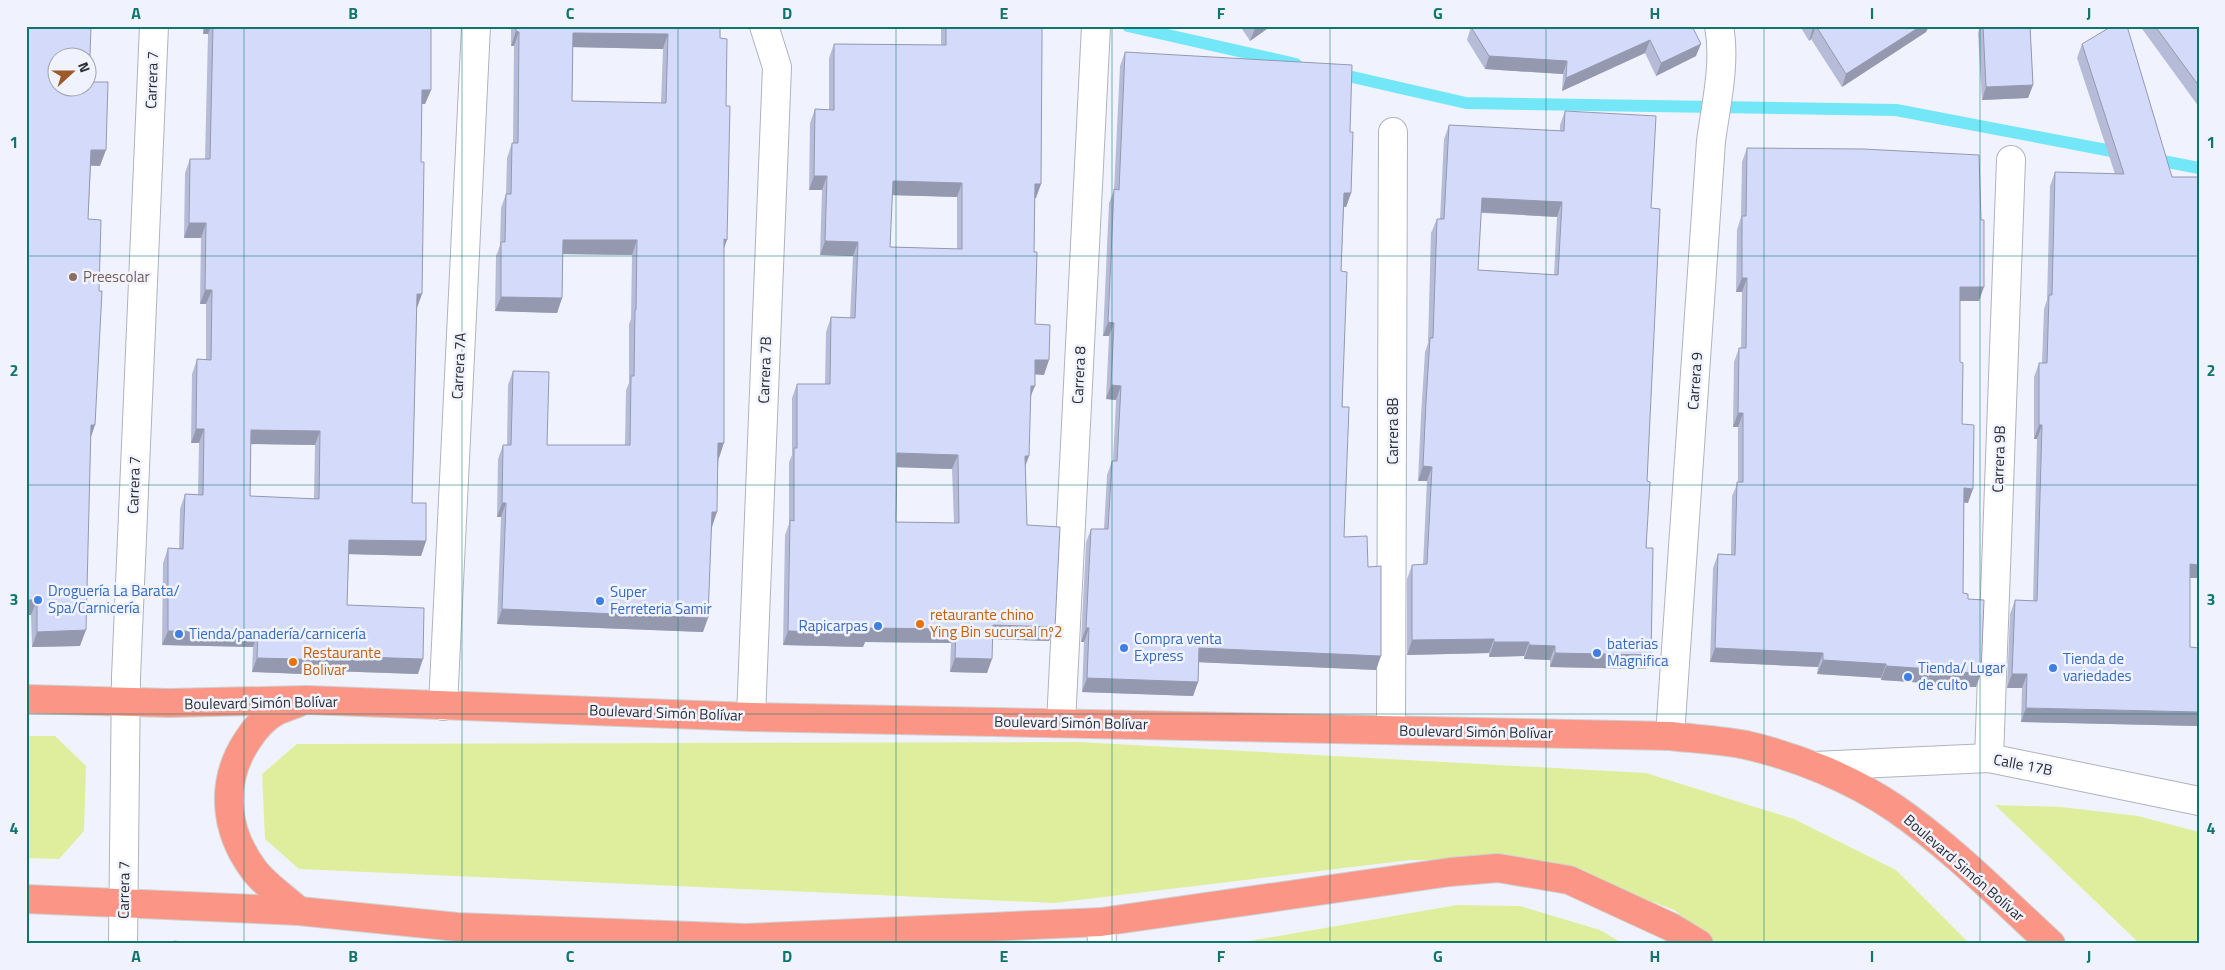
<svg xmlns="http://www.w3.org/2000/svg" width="2225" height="970" viewBox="0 0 2225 970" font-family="'Titillium Web',sans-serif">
<rect width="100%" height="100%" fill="#f0f3fe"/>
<g fill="#dfee9c">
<path d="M26,736H55L86,766L84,831L59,859L26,858Z"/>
<path d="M1078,742L1646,773L1794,819L1896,870L1970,944H1718L1674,910L1545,861L1410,860L1054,903L299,869L265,839L262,774L297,744Z"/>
<path d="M1995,805L2061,807L2138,816L2199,832V944H2140Z"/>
<path d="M1457,905L1520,906L1600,930L1624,944H1232Z"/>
</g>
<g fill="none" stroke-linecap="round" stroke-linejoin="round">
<g stroke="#73e7f7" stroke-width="12">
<path d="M1128,26L1296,64"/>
<path d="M1335,73L1466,103L1896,110L2122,153"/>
<path d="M2152,159L2199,168"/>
</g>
<g stroke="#b0b3be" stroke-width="30">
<g id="minor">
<path d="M443,706L476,26"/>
<path d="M751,717L777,67L764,26"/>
<path d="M1061,723L1096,26"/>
<path d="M1391,730L1393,132"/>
<path d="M1670,736L1711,141C1716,104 1726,63 1719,26"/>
<path d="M1989,758L2011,160"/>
<path d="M1814,766L1989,758L2199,801"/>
<path d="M1101,922L1102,944"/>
<path d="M123,944L126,677L154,26"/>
</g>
</g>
<g stroke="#d0d1d2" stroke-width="30">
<g id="highway">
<path d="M26,699L169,703L307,700L751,717L1670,736C1695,739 1722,740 1746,745C1798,757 1852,779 1896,809C1952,848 2001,898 2051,944"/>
<path d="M298,703C291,706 283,708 277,711C265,717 254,730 247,741C220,782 224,830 254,870C265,885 285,898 299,911"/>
<path d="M26,899L299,911L457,927L746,938L1101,922L1450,872L1498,868L1569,880L1671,927L1699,944"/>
</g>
</g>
<use href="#minor" stroke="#fff" stroke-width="28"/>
<use href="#highway" stroke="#fb9585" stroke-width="28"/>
</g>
<g fill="#b6bcd7" fill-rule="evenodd">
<path d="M26,26L89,82L100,166H91L88,219L91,437L80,646L32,647L31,615H26Z"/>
<path d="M203,26H431V90L425,104H422L412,503L426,541L421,556L349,554L347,605L418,674L330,671L328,675L252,672L253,647L162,645L163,563L168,548L179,549L180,509L185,494L198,495L199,443H191L192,374L197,359H206V304H200L201,238H184L185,173L190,159H205L208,34H203ZM251,444L315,445L314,499L250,496Z"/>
<path d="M511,26H720L724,248L719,458L712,527L703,632L497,624L501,517H497L498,459L503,445H507L508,385L513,371L547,445H625L626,390L629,383V324L631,319L632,255L563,254L562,298L557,313L495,311L496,256L500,245L501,208L506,194L507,158L512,143H513L514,46H511ZM573,47L663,49L661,103L572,101Z"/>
<path d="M941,26H1042L1036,198H1035L1034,252L1035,324L1044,375L1035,374L1031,397L1025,467L1027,525L1055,627L1049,641L993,639L987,673L950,672L951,643L865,642L863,647L783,645L785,535L789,524V462L792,455V398L797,384H825L826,332L831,317L850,318L853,256L820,255L822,190H809L810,123L815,109L829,110V58L834,44L941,45ZM892,195L957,197V249L890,247ZM897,467L952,469L954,523L896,522Z"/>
<path d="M1240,26H1271L1250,41Z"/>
<path d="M1692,26L1696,56L1656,76L1645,53L1562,91L1563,74L1485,69L1467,40L1471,27Z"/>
<path d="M1800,26H1929L1926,32L1842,87L1811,39L1809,41Z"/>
<path d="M1980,26H2030L2033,85L2028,98L1982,100L1978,33Z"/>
<path d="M2140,26H2199V107Z"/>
<path d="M2082,44L2172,177H2199V578H2190V647L2199,648V729H2197L2198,726L2021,722L2022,688H2007L2010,614L2015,600L2033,601L2037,439H2034V377L2039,363H2042L2044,309L2047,300L2050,186L2055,172L2115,174L2077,58Z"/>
<path d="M1125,52L1350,132L1351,193L1346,207H1344L1341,271L1344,537L1368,567L1376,670L1199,662L1198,682L1193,696L1082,692L1084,642H1081L1086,542L1091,529H1104L1107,475L1112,461H1113L1116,400L1106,399L1109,336H1103L1109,203L1114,190L1120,66Z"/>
<path d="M1565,111L1651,208L1647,481L1646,669L1550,667V660L1524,659V656L1489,657V653L1407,655V579L1412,565H1423L1427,481H1418L1421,416L1425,352L1428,343L1431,233L1437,219H1440L1444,139L1449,125L1560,131V125ZM1481,213L1557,217L1554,275L1478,270Z"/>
<path d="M1747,148L1979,301H1960V362L1962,424L1968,503L1964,502L1963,593L1968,599L1981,673L1976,687L1926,685V683L1881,680V678L1817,674L1818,667L1710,662L1713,568L1718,554L1731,555L1732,496L1738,482V427H1733L1734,362L1739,348H1741L1742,292H1736L1737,230L1741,217L1742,162Z"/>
</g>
<g fill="#9499af">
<path d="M205,26H211L208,34H203Z"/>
<path d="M1257,26H1271L1250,41L1255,28Z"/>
<path d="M1816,26L1811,39L1809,41L1813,28Z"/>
<path d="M1921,26H1929L1926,32L1842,87L1846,74Z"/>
<path d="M516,31L519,32L514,46H511Z"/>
<path d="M573,33L668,34L663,49L568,47Z"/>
<path d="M1650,40L1645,53L1562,91L1566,78Z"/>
<path d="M1701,44L1696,56L1656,76L1661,63Z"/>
<path d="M1489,56L1567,61L1563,74L1485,69Z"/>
<path d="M2033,85L2028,98L1982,100L1986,87Z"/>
<path d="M422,90H431L425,104H416Z"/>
<path d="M91,150H106L100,166L86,165Z"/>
<path d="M814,176H827L822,190H809Z"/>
<path d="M893,181L962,183L957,197L888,195Z"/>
<path d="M1035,184H1041L1036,198H1030Z"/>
<path d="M1344,193H1351L1346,207H1339Z"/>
<path d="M1482,198L1562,202L1557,217L1477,212Z"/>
<path d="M189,223H206L201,238H184Z"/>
<path d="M724,239L727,240L722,254Z"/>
<path d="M563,240H637L632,255L558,254Z"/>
<path d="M825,241L858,242L853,256L820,255Z"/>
<path d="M1742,278H1747L1742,292H1736Z"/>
<path d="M1960,287H1984L1979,301H1955Z"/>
<path d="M205,290H212L206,304H200Z"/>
<path d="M417,294H422L417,308Z"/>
<path d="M501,297L562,298L557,313L495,311Z"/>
<path d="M1108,322L1114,323L1109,336H1103Z"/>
<path d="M1035,360H1049L1044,375L1030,374Z"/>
<path d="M1111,385L1121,386L1116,400L1106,399Z"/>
<path d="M1031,386H1035L1029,400Z"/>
<path d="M1738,413H1743L1738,427H1733Z"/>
<path d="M91,425H95L90,440Z"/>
<path d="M2039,425H2042L2037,439H2034Z"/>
<path d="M196,429H204L199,443H191Z"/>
<path d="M251,430L320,431L315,445L246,444Z"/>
<path d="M718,443H724L719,458H713Z"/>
<path d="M897,453L958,455L952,469L892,467Z"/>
<path d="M1025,456H1029L1024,470Z"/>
<path d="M1423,466L1432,467L1427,481H1418Z"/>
<path d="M1964,488L1973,489L1968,503L1959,502Z"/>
<path d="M502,503H506L501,517H497Z"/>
<path d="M712,512H717L712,527L707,526Z"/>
<path d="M349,540L426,541L421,556L344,554Z"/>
<path d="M2190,564L2199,565V578H2185Z"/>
<path d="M26,600H37L31,615H26Z"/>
<path d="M502,609L708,618L703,632L497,624Z"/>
<path d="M993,625L1055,627L1049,641L988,639Z"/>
<path d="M868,628L956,629L951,643L865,642L863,647L783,645L788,631Z"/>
<path d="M1086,628H1089L1084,642H1081Z"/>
<path d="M86,630L80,646L32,647L37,632Z"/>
<path d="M168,631L258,632L253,647L162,645Z"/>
<path d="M1494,639L1489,653L1407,655L1412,640Z"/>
<path d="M1494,642H1529L1524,656L1489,657Z"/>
<path d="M1529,645L1555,646L1550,660L1524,659Z"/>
<path d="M1199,648L1381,656L1376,670L1194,662Z"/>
<path d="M1715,648L1823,653L1818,667L1710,662Z"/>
<path d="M1555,653L1651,655L1646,669L1550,667Z"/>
<path d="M334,656L423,659L418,674L330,671L328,675L252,672L257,658Z"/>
<path d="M955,658L992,659L987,673L950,672Z"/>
<path d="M1823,660L1886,664L1881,678L1817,674Z"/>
<path d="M1886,666L1931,669L1926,683L1881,680Z"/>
<path d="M1931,671L1981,673L1976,687L1926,685Z"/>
<path d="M2012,674H2027L2022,688H2007Z"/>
<path d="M1087,678L1198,682L1193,696L1082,692Z"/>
<path d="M2026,708L2199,712V723L2198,726L2021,722Z"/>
</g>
<g fill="#d4dbfa" stroke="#9499af" fill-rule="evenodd">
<path d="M26,26H85V27H91L89,82H108L106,150H91L88,219L101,220L99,291H102L95,425H91L86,630L37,632V600H26ZM58,58H88V88H58Z"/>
<path d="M213,26H431V90H422L421,162H424L422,294H417L412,503H426V541L349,540L347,605L424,608L423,659L334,656V660L257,658L258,632L168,631V548L183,549L185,494L203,495L204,429H196L197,359L211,360L212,290H205L206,223H189L190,159H210ZM251,430L320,431L319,499L250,496Z"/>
<path d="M516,26H720V38L727,39L726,106H730L727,240L724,239V443H718L717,512H712L708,618L502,609L506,503H502L503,445H511L513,371L549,372L547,445H630L631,376H634L635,310H636L637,240H563L562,298L501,297V242H505L506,194H511L512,143H518L519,32L516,31ZM573,33L668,34L666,103L572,101Z"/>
<path d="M946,26H1042V39L1041,184H1035L1034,252H1037L1035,324L1050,325L1049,360H1035V386H1031L1029,456H1025L1027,525L1060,527L1055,627L993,625L992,659L955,658L956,629L868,628V633L788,631L790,520L794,521V448H797V384H830L831,317L855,318L858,242L825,241L827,176H814L815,109L834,110V44L946,45ZM893,181L962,183V249L890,247ZM897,453L958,455L959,523L896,522Z"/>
<path d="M1474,26H1692L1701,44L1661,63L1650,40L1566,78L1567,61L1489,56L1471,27Z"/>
<path d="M1812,26H1921L1846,74L1816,26L1813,28Z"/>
<path d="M1983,26H2030L2033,85L1986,87Z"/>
<path d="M2112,26H2127L2172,177H2199V565L2190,564V647L2199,648V712L2026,708L2027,674H2012L2015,600L2037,601L2042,425H2039V363H2047L2049,295H2052L2055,172L2124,174L2082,44Z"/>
<path d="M2155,26H2199V86Z"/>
<path d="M1125,52L1352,65L1350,132H1353L1351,193H1344L1341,271L1347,272L1342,407H1349L1344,537L1367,536L1368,567L1381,566V656L1199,648L1198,682L1087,678L1089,628H1086L1091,529H1108L1112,461H1117L1121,386L1111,385L1114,323L1108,322L1114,189L1119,190Z"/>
<path d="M1565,111L1656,116L1651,208L1660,209L1647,481L1650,482L1646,548H1653L1651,655L1555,653V646L1529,645V642H1494V639L1412,640V565L1427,564L1432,467L1423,466L1426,402L1430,338H1433L1437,219H1444L1449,125L1564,131ZM1482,198L1562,202L1558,275L1478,270Z"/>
<path d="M1747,148L1863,149L1979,155L1981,220H1984V287H1960V362L1963,363L1962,424L1974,425L1973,489L1964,488L1963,593L1968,594V599L1984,600L1981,673L1931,671V669L1886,666V664L1823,660V653L1715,648L1718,554L1735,555L1737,482H1743V413H1738L1739,348H1746L1747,278H1742V216H1746Z"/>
<path d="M174,941L203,944H174Z"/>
</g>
<path fill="none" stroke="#0f766e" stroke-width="1" stroke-opacity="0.55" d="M244,26V944M462,26V944M678,26V944M896,26V944M1112,26V944M1330,26V944M1546,26V944M1764,26V944M1980,26V944M26,256H2199M26,485H2199M26,714H2199"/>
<circle fill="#8d6e63" stroke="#f0f3fe" stroke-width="2" cx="73" cy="277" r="5"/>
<g fill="#3f7fe0" stroke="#f0f3fe" stroke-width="2">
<circle cx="38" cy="600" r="5"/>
<circle cx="600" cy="601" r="5"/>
<circle cx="878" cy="626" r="5"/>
<circle cx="179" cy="634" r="5"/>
<circle cx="1124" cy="648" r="5"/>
<circle cx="1597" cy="653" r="5"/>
<circle cx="2053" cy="668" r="5"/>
<circle cx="1908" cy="677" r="5"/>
</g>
<g fill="#e8710a" stroke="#f0f3fe" stroke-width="2">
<circle cx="920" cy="624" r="5"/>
<circle cx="293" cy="662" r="5"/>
</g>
<g text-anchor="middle" stroke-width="5" stroke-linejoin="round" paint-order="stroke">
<g font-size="15" fill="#2b2c31" stroke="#f0f3fe">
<text transform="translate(152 80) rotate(-88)" y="5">Carrera 7</text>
<text transform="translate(459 366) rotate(-87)" y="5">Carrera 7A</text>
<text transform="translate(765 370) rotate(-88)" y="5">Carrera 7B</text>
<text transform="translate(1079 375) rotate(-87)" y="5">Carrera 8</text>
<text transform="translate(1695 381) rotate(-86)" y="5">Carrera 9</text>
<text transform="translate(1393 431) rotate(-90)" y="5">Carrera 8B</text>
<text transform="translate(1999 459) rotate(-88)" y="5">Carrera 9B</text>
<text transform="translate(134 485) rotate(-88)" y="5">Carrera 7</text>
<text transform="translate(261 703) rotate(-1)" y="5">Boulevard Simón Bolívar</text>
<text transform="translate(666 713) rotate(2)" y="5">Boulevard Simón Bolívar</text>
<text transform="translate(1071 723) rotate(1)" y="5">Boulevard Simón Bolívar</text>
<text transform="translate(1476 732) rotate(1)" y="5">Boulevard Simón Bolívar</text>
<text transform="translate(2023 765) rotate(11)" y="5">Calle 17B</text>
<text transform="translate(1964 868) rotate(41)" y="5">Boulevard Simón Bolívar</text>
<text transform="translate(124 890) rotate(-89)" y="5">Carrera 7</text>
</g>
<g font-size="15" fill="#785e54" stroke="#f0f3fe" text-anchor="start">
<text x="83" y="282">Preescolar</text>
</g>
<g font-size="15" fill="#366cbe" stroke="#f0f3fe" text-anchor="start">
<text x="48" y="596">Droguería La Barata/<tspan x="48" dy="17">Spa/Carnicería</tspan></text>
<text x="610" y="597">Super<tspan x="610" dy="17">Ferreteria Samir</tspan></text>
<text x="868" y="631" text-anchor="end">Rapicarpas</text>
<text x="189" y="639">Tienda/panadería/carnicería</text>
<text x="1134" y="644">Compra venta<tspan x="1134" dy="17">Express</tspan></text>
<text x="1607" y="649">baterias<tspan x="1607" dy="17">Magnifica</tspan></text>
<text x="2063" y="664">Tienda de<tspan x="2063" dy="17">variedades</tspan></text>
<text x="1918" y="673">Tienda/ Lugar<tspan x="1918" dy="17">de culto</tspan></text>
</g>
<g font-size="15" fill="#c56008" stroke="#f0f3fe" text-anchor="start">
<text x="930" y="620">retaurante chino<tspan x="930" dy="17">Ying Bin sucursal nº2</tspan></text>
<text x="303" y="658">Restaurante<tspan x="303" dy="17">Bolivar</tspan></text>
</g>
</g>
<rect width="2225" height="970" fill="none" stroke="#f0f3fe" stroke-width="55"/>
<g transform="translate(72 72) rotate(69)"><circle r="24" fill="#f0f3fe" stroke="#a1a3ac"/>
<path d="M0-4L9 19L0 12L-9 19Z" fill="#9d5a29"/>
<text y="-8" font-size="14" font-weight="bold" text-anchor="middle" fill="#2b2c31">N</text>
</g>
<rect x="28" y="28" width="2170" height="914" fill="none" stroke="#0f766e" stroke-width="2"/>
<g font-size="16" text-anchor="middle" font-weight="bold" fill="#0f766e">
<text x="136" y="19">A</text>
<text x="353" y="19">B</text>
<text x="570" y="19">C</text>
<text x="787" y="19">D</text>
<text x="1004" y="19">E</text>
<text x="1221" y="19">F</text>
<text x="1438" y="19">G</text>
<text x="1655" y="19">H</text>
<text x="1872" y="19">I</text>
<text x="2089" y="19">J</text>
<text x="14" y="148">1</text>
<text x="2211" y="148">1</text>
<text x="14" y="376">2</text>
<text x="2211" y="376">2</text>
<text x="14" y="605">3</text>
<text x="2211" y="605">3</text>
<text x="14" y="834">4</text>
<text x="2211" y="834">4</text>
<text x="136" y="962">A</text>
<text x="353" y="962">B</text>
<text x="570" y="962">C</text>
<text x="787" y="962">D</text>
<text x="1004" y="962">E</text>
<text x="1221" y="962">F</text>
<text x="1438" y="962">G</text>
<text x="1655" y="962">H</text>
<text x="1872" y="962">I</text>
<text x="2089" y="962">J</text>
</g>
</svg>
